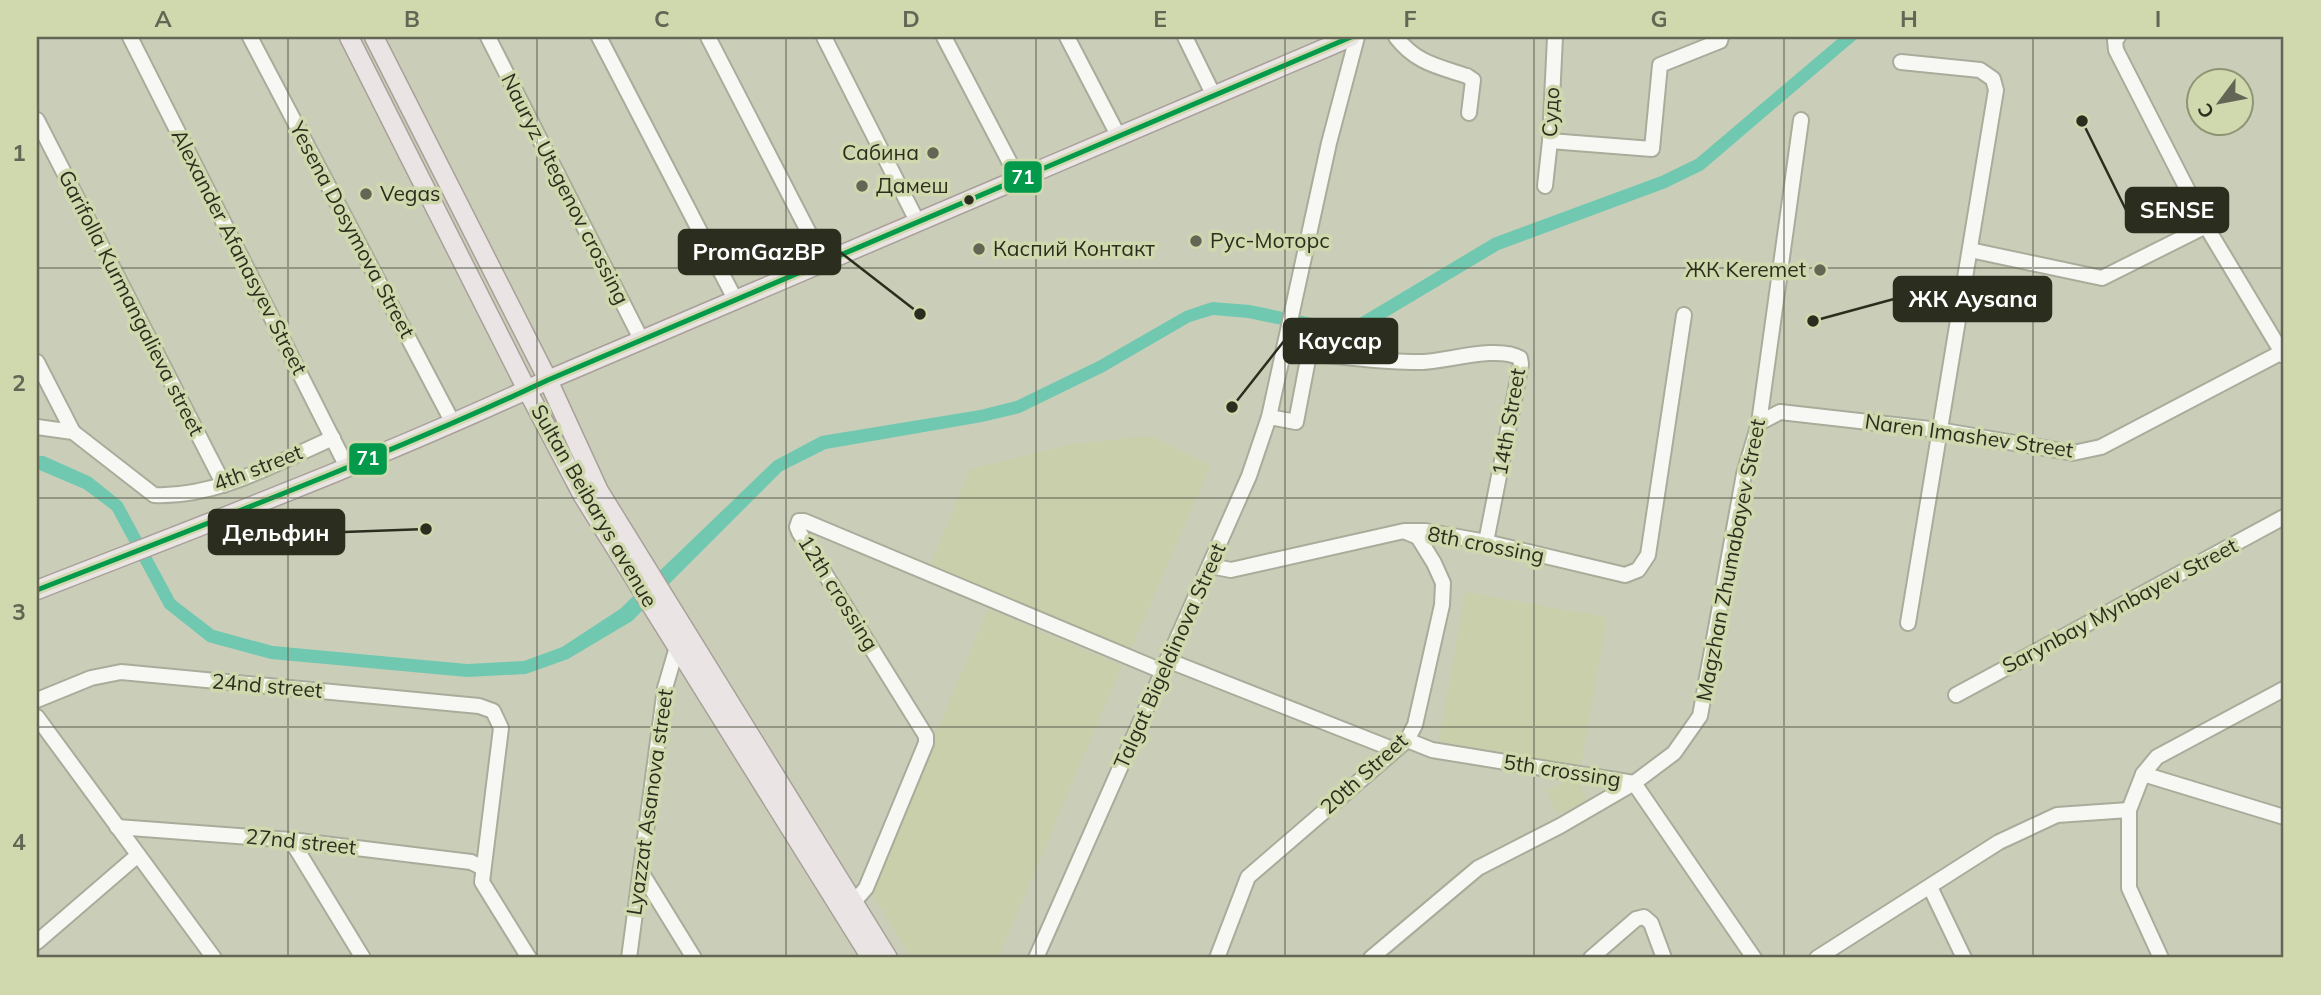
<svg xmlns="http://www.w3.org/2000/svg" width="2321" height="995" viewBox="0 0 2321 995" font-family="Mulish,sans-serif">
<rect width="100%" height="100%" fill="#caceb8"/>
<g fill="#c8cfaa">
<path d="M1150,436L1211,465L1130,651L928,571L970,469L1072,444Z"/>
<path d="M1465,592L1607,617L1581,766L1439,741Z"/>
<path d="M988,609L1122,666L998,958H912L870,891Z"/>
<path d="M1577,777L1587,801L1557,814L1547,790Z"/>
</g>
<path fill="#70c8b0" d="M1840,37H1859L1703,170L1666,188L1499,250L1360,333L1330,335L1248,318L1213,315L1190,322L1104,372L1020,413L982,422L826,449L782,471L632,621L568,659L526,674L467,677L271,659L208,642L165,608L112,510L84,489L37,469V456H44L91,477L122,502L175,600L214,630L273,646L467,664L524,661L562,647L620,609L774,461L821,436L980,410L1016,401L1098,361L1185,311L1212,302L1250,305L1331,322L1356,320L1493,238L1661,176L1696,159Z"/>
<g fill="none" stroke-linecap="round" stroke-linejoin="round">
<g stroke="#a8ac9a" stroke-width="18">
<g id="minor">
<path d="M130,37L347,467"/>
<path d="M250,37L453,423"/>
<path d="M488,37L642,341"/>
<path d="M599,37L736,301"/>
<path d="M708,37L825,264"/>
<path d="M824,37L918,223"/>
<path d="M944,37L1019,180"/>
<path d="M1067,37L1119,137"/>
<path d="M1185,37L1214,96"/>
<path d="M1396,37C1416,63 1437,66 1467,76L1473,80L1469,113"/>
<path d="M2118,37L2115,40L2116,50L2206,226L2284,356"/>
<path d="M1901,62L1980,70L1993,79L1996,90L1908,623"/>
<path d="M37,120L224,485"/>
<path d="M1550,141L1652,149L1660,65L1720,41L1721,37"/>
<path d="M1545,186L1550,141L1555,37"/>
<path d="M1970,250L2102,278L2206,226"/>
<path d="M37,362L73,432"/>
<path d="M1269,417L1296,422L1309,354C1346,356 1386,363 1423,362C1448,361 1498,345 1520,358L1521,364L1486,542"/>
<path d="M1759,423L1780,412L1939,430L2073,453L2101,447L2284,351"/>
<path d="M37,427L73,432L154,495C217,498 278,462 333,438"/>
<path d="M1210,566L1231,570L1404,531H1425L1486,542L1625,575L1638,570L1648,555L1684,315"/>
<path d="M1167,660L1395,750"/>
<path d="M1956,695L2284,517"/>
<path d="M37,700L91,678L121,672L479,706L493,711L501,728L482,882L529,958"/>
<path d="M37,717L214,958"/>
<path d="M1407,740L1432,750L1634,783L1754,958"/>
<path d="M2143,774L2284,817"/>
<path d="M117,827L291,840L471,862L483,868"/>
<path d="M291,840L363,958"/>
<path d="M641,872L694,958"/>
<path d="M1930,887L1964,958"/>
<path d="M853,903L866,888L926,743V736L799,532L797,527L799,521H804L1162,671"/>
<path d="M37,942L138,855"/>
<path d="M629,958L665,688L677,647"/>
<path d="M1036,958L1249,476L1269,417L1329,143L1357,37"/>
<path d="M1217,958L1248,877L1407,740L1415,725L1442,605L1443,583L1434,563L1418,537L1406,532"/>
<path d="M1371,958L1478,868L1560,826L1634,783L1674,753L1700,716L1744,474L1759,423L1801,120"/>
<path d="M1591,958L1636,919L1644,917L1651,923L1664,958"/>
<path d="M1817,958L1999,842L2057,815L2129,810"/>
<path d="M2161,958L2129,888V810L2143,774L2157,757L2284,689"/>
</g>
</g>
<g stroke="#a8a099" stroke-width="21">
<g id="major">
<path d="M349,37L527,390L583,496L871,958"/>
<path d="M374,37L548,380L599,491L888,958"/>
<path d="M37,590C208,523 381,458 548,380L1351,37"/>
</g>
</g>
<use href="#minor" stroke="#f7f8f4" stroke-width="14"/>
<use href="#major" stroke="#eae5e4" stroke-width="18"/>
<g stroke="#d0d8ae" stroke-width="10">
<path id="bus-1" d="M37,590C208,523 381,458 548,380L1351,37"/>
</g>
<use href="#bus-1" stroke="#049a4c" stroke-width="5"/>
</g>
<path fill="none" stroke="#636654" stroke-width="2" stroke-opacity="0.55" d="M288,37V958M537,37V958M786,37V958M1036,37V958M1285,37V958M1534,37V958M1784,37V958M2033,37V958M37,268H2284M37,498H2284M37,727H2284"/>
<g fill="#636654" stroke="#d0d8ae" stroke-width="2.5">
<circle cx="933" cy="153" r="7"/>
<circle cx="862" cy="186" r="7"/>
<circle cx="366" cy="194" r="7"/>
<circle cx="1196" cy="241" r="7"/>
<circle cx="979" cy="249" r="7"/>
<circle cx="1820" cy="270" r="7"/>
</g>
<circle fill="#2b2e1e" stroke="#d0d8ae" stroke-width="2.5" cx="969" cy="200" r="6"/>
<g text-anchor="middle" stroke-width="7" stroke-linejoin="round" paint-order="stroke">
<g font-size="21" fill="#2b2e1e" stroke="#d0d8ae">
<text transform="translate(1551 112) rotate(-87)" y="7">Судо</text>
<text transform="translate(565 189) rotate(63)" y="7">Nauryz Utegenov crossing</text>
<text transform="translate(352 230) rotate(62)" y="7">Yesena Dosymova Street</text>
<text transform="translate(239 252) rotate(63)" y="7">Alexander Afanasyev Street</text>
<text transform="translate(131 303) rotate(63)" y="7">Garifolla Kurmangalieva street</text>
<text transform="translate(1509 422) rotate(-80)" y="7">14th Street</text>
<text transform="translate(1969 436) rotate(8)" y="7">Naren Imashev Street</text>
<text transform="translate(258 468) rotate(-21)" y="7">4th street</text>
<text transform="translate(594 506) rotate(60)" y="7">Sultan Beibarys avenue</text>
<text transform="translate(1486 545) rotate(11)" y="7">8th crossing</text>
<text transform="translate(1731 560) rotate(-79)" y="7">Magzhan Zhumabayev Street</text>
<text transform="translate(838 593) rotate(58)" y="7">12th crossing</text>
<text transform="translate(2120 606) rotate(-28)" y="7">Sarynbay Mynbayev Street</text>
<text transform="translate(1170 656) rotate(-66)" y="7">Talgat Bigeldinova Street</text>
<text transform="translate(267 686) rotate(5)" y="7">24nd street</text>
<text transform="translate(1562 771) rotate(9)" y="7">5th crossing</text>
<text transform="translate(1364 774) rotate(-42)" y="7">20th Street</text>
<text transform="translate(650 802) rotate(-82)" y="7">Lyazzat Asanova street</text>
<text transform="translate(301 842) rotate(6)" y="7">27nd street</text>
</g>
<g font-size="21" fill="#2b2e1e" stroke="#d0d8ae" text-anchor="start">
<text x="919" y="160" text-anchor="end">Сабина</text>
<text x="876" y="193">Дамеш</text>
<text x="380" y="201">Vegas</text>
<text x="1210" y="248">Рус-Моторс</text>
<text x="993" y="256">Каспий Контакт</text>
<text x="1806" y="277" text-anchor="end">ЖК Keremet</text>
</g>
</g>
<path fill="none" stroke="#2b2e1e" stroke-width="2.5" d="M2082 121L2126 210M920 314L840 252M1813 321L1894 299M1232 407L1284 341M426 529L344 532"/>
<g fill="#2b2e1e" stroke="#d0d8ae" stroke-width="2.5">
<circle cx="2082" cy="121" r="7"/>
<circle cx="920" cy="314" r="7"/>
<circle cx="1813" cy="321" r="7"/>
<circle cx="1232" cy="407" r="7"/>
<circle cx="426" cy="529" r="7"/>
</g>
<g fill="#2b2e1e" stroke="#2b2e1e" stroke-width="2.5">
<rect x="2126" y="188" width="102" height="44" rx="7"/>
<rect x="679" y="230" width="161" height="44" rx="7"/>
<rect x="1894" y="277" width="157" height="44" rx="7"/>
<rect x="1284" y="319" width="113" height="44" rx="7"/>
<rect x="209" y="510" width="135" height="44" rx="7"/>
</g>
<g font-size="23" text-anchor="middle" font-weight="bold" fill="#fff">
<text x="2177" y="218">SENSE</text>
<text x="759" y="260">PromGazBP</text>
<text x="1973" y="307">ЖК Aysana</text>
<text x="1340" y="349">Каусар</text>
<text x="276" y="541">Дельфин</text>
</g>
<g stroke="#d0d8ae" stroke-width="2.5">
<rect x="1003" y="160" width="40" height="34" rx="7" fill="#049a4c"/>
<rect x="348" y="442" width="40" height="34" rx="7" fill="#049a4c"/>
</g>
<g font-size="19" text-anchor="middle" font-weight="bold" fill="#fff">
<text x="1023" y="184">71</text>
<text x="368" y="465">71</text>
</g>
<rect width="2321" height="995" fill="none" stroke="#d0d8ae" stroke-width="77"/>
<g transform="translate(2220 102) rotate(238)"><circle r="33" fill="#d0d8ae" stroke="#8e9474" stroke-width="2"/>
<path d="M0-5L12 26L0 18L-12 26Z" fill="#636654"/>
<text y="-10" font-size="19" font-weight="bold" text-anchor="middle" fill="#2b2e1e">С</text>
</g>
<rect x="38" y="38" width="2244" height="918" fill="none" stroke="#636654" stroke-width="2.5"/>
<g font-size="23" text-anchor="middle" font-weight="bold" fill="#636654">
<text x="163" y="27">A</text>
<text x="412" y="27">B</text>
<text x="662" y="27">C</text>
<text x="911" y="27">D</text>
<text x="1160" y="27">E</text>
<text x="1410" y="27">F</text>
<text x="1659" y="27">G</text>
<text x="1909" y="27">H</text>
<text x="2158" y="27">I</text>
<text x="19" y="161">1</text>
<text x="19" y="391">2</text>
<text x="19" y="620">3</text>
<text x="19" y="850">4</text>
</g>
</svg>
